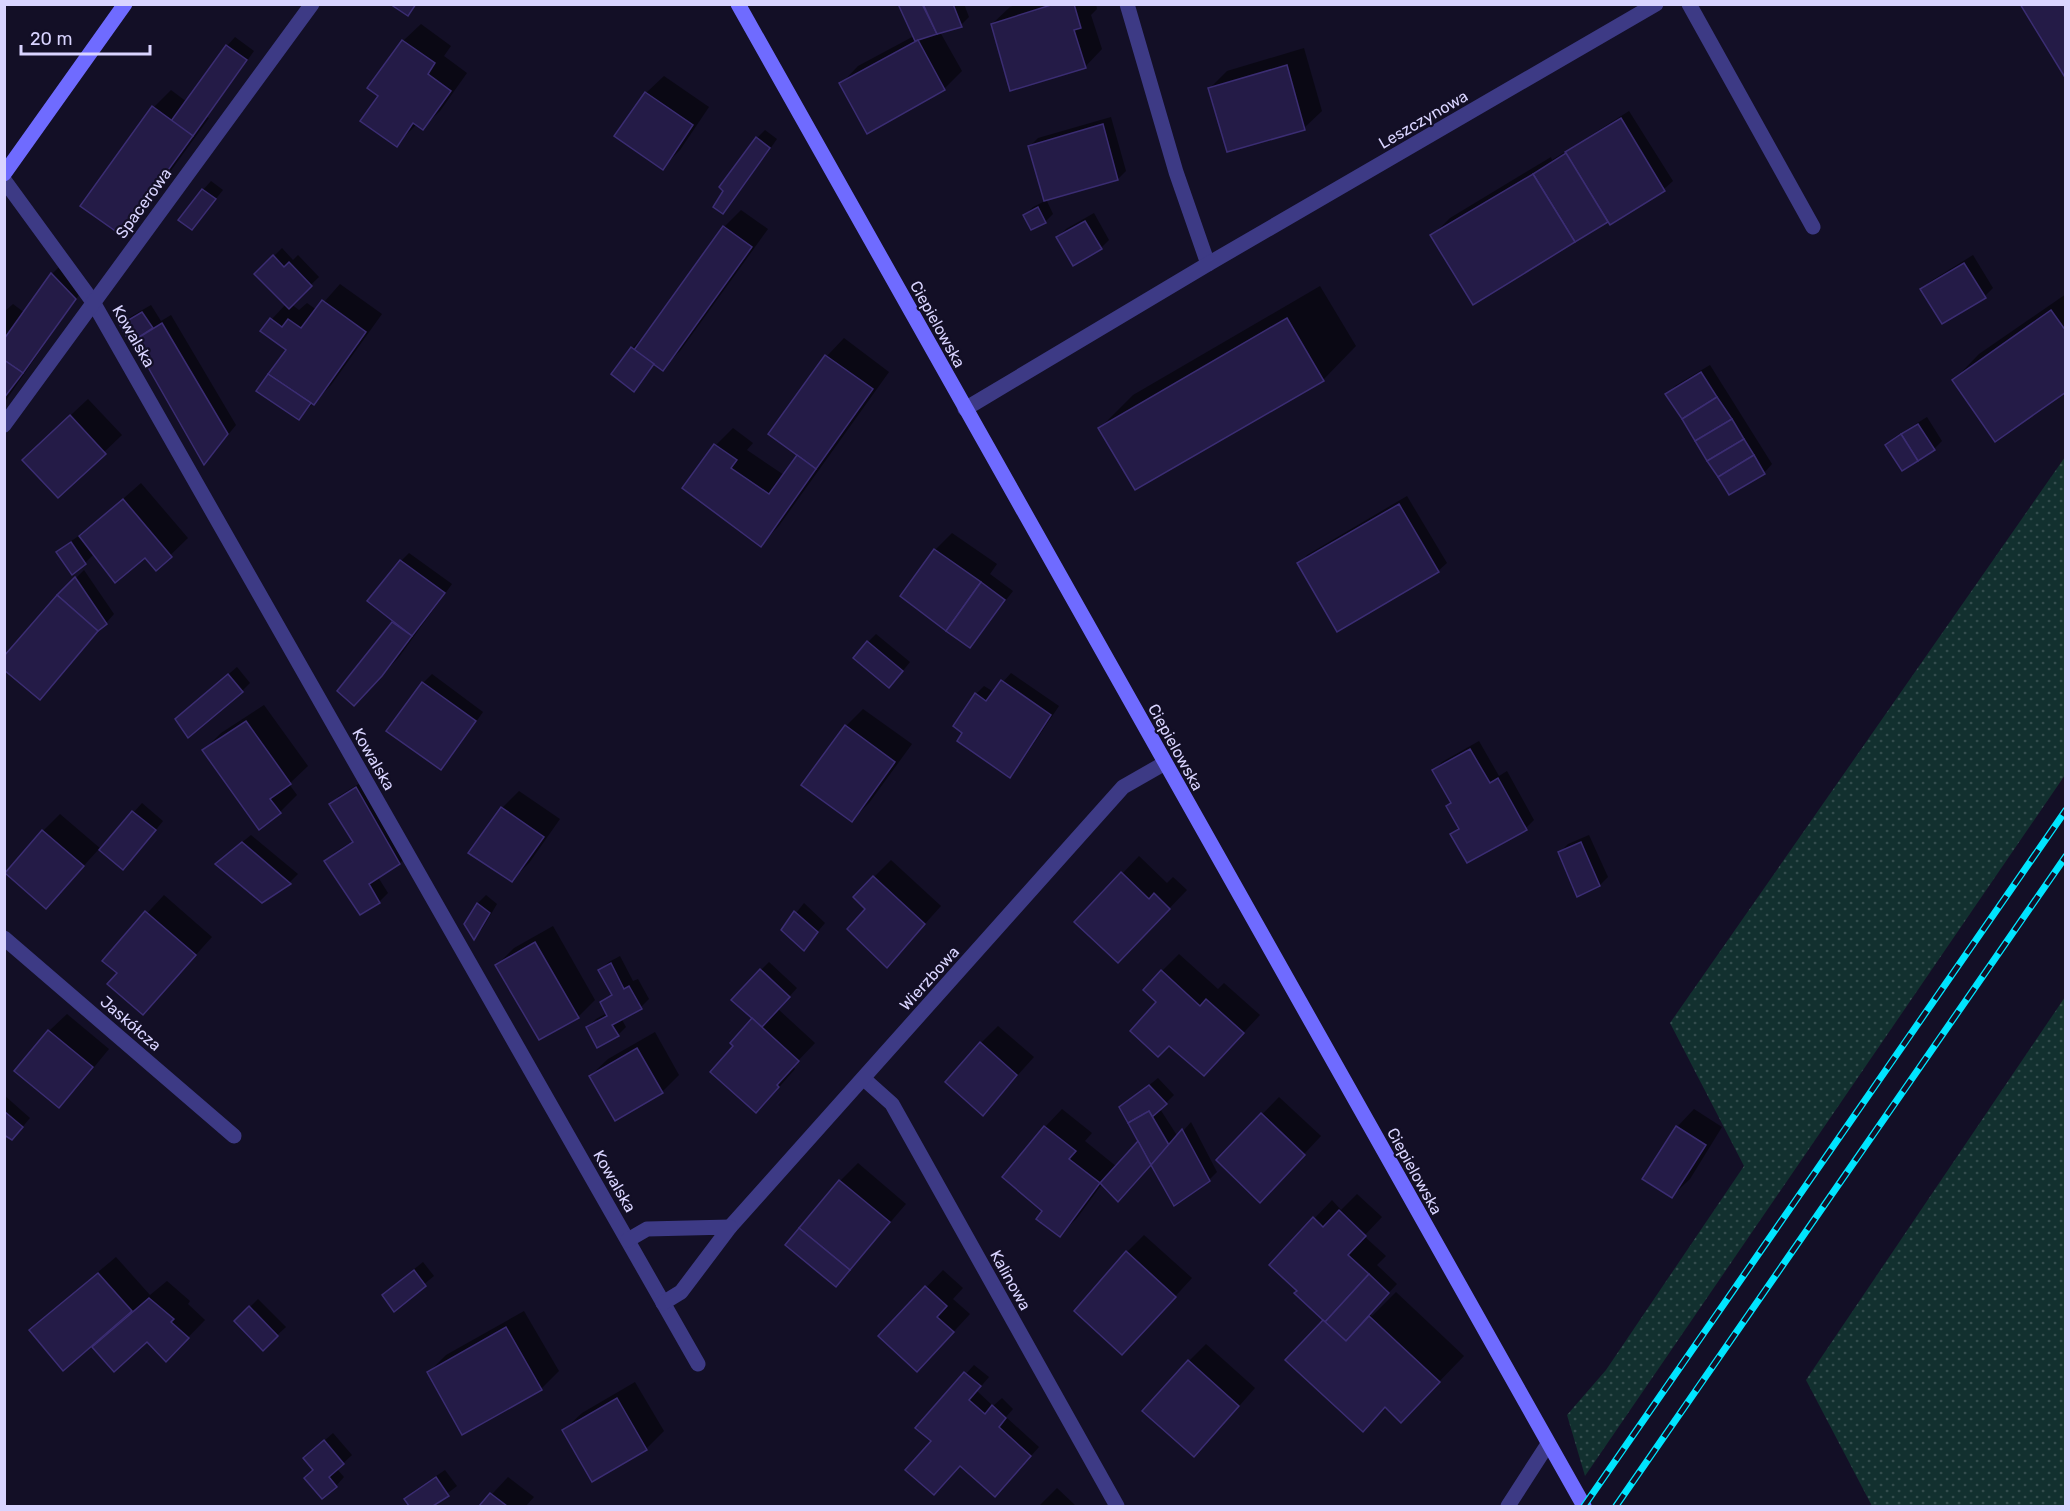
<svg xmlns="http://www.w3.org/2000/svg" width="2070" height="1511" viewBox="0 0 2070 1511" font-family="Rubik,sans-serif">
<defs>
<pattern id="grass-dots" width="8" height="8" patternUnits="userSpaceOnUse" patternTransform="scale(1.5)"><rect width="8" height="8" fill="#12302f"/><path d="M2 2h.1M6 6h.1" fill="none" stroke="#344d4e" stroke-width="1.8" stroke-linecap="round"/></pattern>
</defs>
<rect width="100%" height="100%" fill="#130f26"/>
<g fill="url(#grass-dots)">
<path d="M2065,457V775L1585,1476L1567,1415L1606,1370L1744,1166L1670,1023Z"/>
<path d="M2065,997V1506H1872L1806,1380Z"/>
</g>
<g fill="#0007">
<path d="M899,4H964L969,17L961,25L940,32L962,71L944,89L841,84L858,66L914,36Z"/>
<path d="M1018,4H1096L1097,9L1091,15L1102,49L1085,67L992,24L1010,7Z"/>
<path d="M421,24L451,46L444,56L467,73L440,111L422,128L417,124L396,145L380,95L403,41Z"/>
<path d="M235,37L254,51L207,117L209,118L138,216L121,233L154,107L171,90L187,102L227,46Z"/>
<path d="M1304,48L1322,111L1304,128L1210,88L1227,71Z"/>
<path d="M664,76L709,107L680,150L662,168L646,93Z"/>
<path d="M1629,111L1673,181L1664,189L1610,223L1609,220L1473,303L1432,236L1450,218L1551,157L1552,160Z"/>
<path d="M1111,117L1126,171L1118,179L1046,199L1053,214L1045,222L1025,215L1033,207L1045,201L1030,146L1038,138Z"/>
<path d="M765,130L777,139L731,204L723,212L757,138Z"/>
<path d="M211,181L223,190L192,228L203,190Z"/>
<path d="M741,210L768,229L680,351L662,369L655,363L634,390L632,348L640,340L642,341L724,227Z"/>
<path d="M1094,213L1109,240L1101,248L1058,237L1066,229Z"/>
<path d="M282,248L293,260L298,255L319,277L291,304L299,310L307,303L317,310L340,284L382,314L331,385L299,418L258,391L288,349L272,319L286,304L256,274Z"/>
<path d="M1973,255L1993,288L1985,296L1942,322L1922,289L1931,281Z"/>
<path d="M60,266L83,289L4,403V312L13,304L25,313L52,274Z"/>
<path d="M1320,286L1356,346L1323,380L1136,488L1100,428L1133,395Z"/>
<path d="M2066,294V391L1954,380L1979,354Z"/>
<path d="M151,305L161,321L171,315L236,425L205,463L133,339L122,325L130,317Z"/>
<path d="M844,338L889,372L778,527L760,545L684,488L716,445L733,428L753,443L747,450L784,475L799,455L771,434L827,356Z"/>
<path d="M1710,365L1772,464L1764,473L1667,394L1675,386Z"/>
<path d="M88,399L122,435L58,496L41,443Z"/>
<path d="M1927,417L1942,441L1934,449L1887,445L1895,437Z"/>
<path d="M141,483L188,538L156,569L145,556L94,554L85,563L58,552L67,544L80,535L81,536Z"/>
<path d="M1407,496L1447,563L1438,571L1338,630L1299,564L1307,555Z"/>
<path d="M952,533L997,564L990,574L1013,591L970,646L935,550Z"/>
<path d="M409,553L452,584L399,657L371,687L339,691L395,621L401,561Z"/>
<path d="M84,570L114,614L48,689L58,596Z"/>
<path d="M876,634L910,662L897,678L868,642Z"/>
<path d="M237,667L250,683L242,691L176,719Z"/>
<path d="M1011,673L1059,706L1018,767L1010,776L964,732L976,694L984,686L994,692Z"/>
<path d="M432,674L483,712L449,760L441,768L388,731L423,683Z"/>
<path d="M264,705L308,766L289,784L297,795L280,812L204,750L221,733Z"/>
<path d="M863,709L912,744L869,803L852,820L846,726Z"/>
<path d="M1479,741L1499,776L1507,771L1534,820L1526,828L1452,834L1459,827L1452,802L1434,770L1442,762Z"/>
<path d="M365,780L408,855L400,863L378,877L388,893L379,902L326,861L334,853L354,840L331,804L339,796Z"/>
<path d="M519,791L560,819L529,863L511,881L502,808Z"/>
<path d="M142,803L163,821L131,860L123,868L99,849L46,907L43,831L60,814L101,849Z"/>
<path d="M251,835L298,874L290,882L262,901L225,856Z"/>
<path d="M1589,835L1608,877L1600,885L1560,852L1568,844Z"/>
<path d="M1139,856L1167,883L1173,877L1187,890L1135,944L1122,874Z"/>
<path d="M891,860L941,906L887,966L867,909L874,877Z"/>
<path d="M164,895L212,937L143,1013L119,973L104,960Z"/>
<path d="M486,895L497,904L482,929L474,937L466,924L478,903Z"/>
<path d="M804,903L825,923L803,949L783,930Z"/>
<path d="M553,926L595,1000L578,1017L497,965L514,948Z"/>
<path d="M1179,954L1218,989L1224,983L1260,1015L1221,1057L1162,971Z"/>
<path d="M620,956L633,981L638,979L649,999L641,1007L621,1018L626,1027L618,1035L588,1027L596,1019L607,1013L601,1003L613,993L600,970L609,962Z"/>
<path d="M769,962L797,988L778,1009L815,1043L793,1066L795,1069L773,1094L735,1046L754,1018L761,970Z"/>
<path d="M67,1014L109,1049L76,1089L59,1106L49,1031Z"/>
<path d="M998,1026L1034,1057L983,1114L981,1043Z"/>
<path d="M655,1032L679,1075L662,1092L590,1076L608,1059Z"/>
<path d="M1158,1078L1174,1095L1160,1109L1178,1137L1191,1122L1217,1172L1209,1180L1152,1163L1102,1184L1077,1218L1060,1235L1044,1211L1045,1127L1062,1109L1092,1133L1085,1141L1117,1167L1139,1141L1121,1108Z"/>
<path d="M4,1095L30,1118L20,1130L4,1133Z"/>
<path d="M1279,1097L1321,1136L1277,1183L1218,1160Z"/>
<path d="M1694,1109L1722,1127L1690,1179L1672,1196L1677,1127Z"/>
<path d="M858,1163L906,1204L836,1285L787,1245L840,1181Z"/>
<path d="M1357,1194L1382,1217L1364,1236L1386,1256L1377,1265L1397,1284L1369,1314L1372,1316L1396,1292L1464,1356L1401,1421L1325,1320L1271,1264L1332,1200L1341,1210Z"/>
<path d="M1144,1235L1192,1278L1139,1336L1127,1252Z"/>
<path d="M116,1257L150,1295L167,1281L190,1301L188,1304L205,1320L166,1360L147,1340L114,1370L92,1344L31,1330L49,1313Z"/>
<path d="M423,1262L434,1276L394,1309L392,1287Z"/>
<path d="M943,1270L963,1288L953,1299L970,1314L934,1353L880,1336Z"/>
<path d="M258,1299L286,1327L263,1348L236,1321Z"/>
<path d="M524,1311L559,1371L541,1389L463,1433L429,1372L446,1355Z"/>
<path d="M1206,1344L1255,1388L1211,1438L1189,1361Z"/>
<path d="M974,1365L989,1377L977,1391L993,1406L1002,1398L1013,1409L1006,1417L1039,1447L1003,1487L960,1464L917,1427Z"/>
<path d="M635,1382L664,1431L646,1449L593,1480L564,1430L582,1413Z"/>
<path d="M333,1433L352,1455L337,1469L344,1477L336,1486L314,1470L305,1458Z"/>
<path d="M445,1470L457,1486L431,1506H411L406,1500L414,1491Z"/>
<path d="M508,1477L534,1497L526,1506H481Z"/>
<path d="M1057,1488L1076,1506H1039Z"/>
</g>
<g fill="#241b47" stroke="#3b2d73" stroke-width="1.5">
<path d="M390,4H416L408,16Z"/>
<path d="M898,4H922L937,34L915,41Z"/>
<path d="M923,4H953L962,27L937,34Z"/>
<path d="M1054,4H1074L1081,28L1074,30L1086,68L1010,91L991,24Z"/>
<path d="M2020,4H2066V79Z"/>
<path d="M402,40L435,63L428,74L451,91L423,130L413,123L397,147L360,121L378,96L367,88Z"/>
<path d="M918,40L945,90L867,134L839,83Z"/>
<path d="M226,45L247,60L193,136L171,121Z"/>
<path d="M1287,65L1305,130L1227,152L1208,88Z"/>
<path d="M645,92L693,125L663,170L614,136Z"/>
<path d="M152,106L193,136L121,235L80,206Z"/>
<path d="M1621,118L1665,191L1610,225L1565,152Z"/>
<path d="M1103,124L1118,180L1044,201L1028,146Z"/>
<path d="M756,137L770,148L723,214L713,207L723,191L719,187Z"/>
<path d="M1566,153L1608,222L1575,242L1533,174Z"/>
<path d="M1533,174L1575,242L1473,305L1430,235Z"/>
<path d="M202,189L216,199L192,230L178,220Z"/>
<path d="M1038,207L1046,223L1031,230L1023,215Z"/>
<path d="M1085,221L1102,249L1073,266L1056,237Z"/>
<path d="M723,226L752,247L663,371L634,350Z"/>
<path d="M273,255L284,267L289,262L312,286L289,309L254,274Z"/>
<path d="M1964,263L1986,298L1942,324L1920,289Z"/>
<path d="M51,273L76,299L23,373L4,360V339Z"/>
<path d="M322,300L366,332L314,405L268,374L286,350L260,331L270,318L282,327L288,319L301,328Z"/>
<path d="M2051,310L2066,331V392L1995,442L1952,380Z"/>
<path d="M142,312L153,328L130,343L120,325Z"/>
<path d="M1287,318L1324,381L1135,490L1098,428Z"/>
<path d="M162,323L228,434L204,465L133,341Z"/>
<path d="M631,347L654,364L634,392L611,374Z"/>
<path d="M825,355L873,389L816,469L768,434Z"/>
<path d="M4,360L23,373L4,398Z"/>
<path d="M1701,372L1717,397L1682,419L1665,394Z"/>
<path d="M268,374L311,403L299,420L256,391Z"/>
<path d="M1717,397L1732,419L1695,441L1682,419Z"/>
<path d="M70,415L106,454L58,498L22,460Z"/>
<path d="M1732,419L1744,439L1707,461L1695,441Z"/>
<path d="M1918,424L1935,450L1918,461L1901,434Z"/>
<path d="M1901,434L1918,461L1902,471L1885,445Z"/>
<path d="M1744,439L1754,455L1718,477L1707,461Z"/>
<path d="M714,444L737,460L731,468L769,494L797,455L816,469L761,547L682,488Z"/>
<path d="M1754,455L1765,474L1729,495L1718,477Z"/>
<path d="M123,499L172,557L156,571L145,558L115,583L79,536Z"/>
<path d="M1399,504L1439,572L1337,632L1297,563Z"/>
<path d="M71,542L86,564L72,575L56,552Z"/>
<path d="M934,549L981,582L946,631L900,596Z"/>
<path d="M400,560L445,593L412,636L367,601Z"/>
<path d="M75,577L107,624L98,631L57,595Z"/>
<path d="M981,582L1005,600L970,648L946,631Z"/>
<path d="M57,595L98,631L40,700L4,670V656Z"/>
<path d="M392,622L412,636L382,676L354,706L337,691Z"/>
<path d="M867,641L903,671L889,688L853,658Z"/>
<path d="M228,674L243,692L188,738L175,719Z"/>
<path d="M1001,680L1051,715L1010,778L957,741L962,733L953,726L975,693L986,701Z"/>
<path d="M422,682L476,721L441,770L386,731Z"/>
<path d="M246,721L291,784L270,799L281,813L259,830L202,750Z"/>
<path d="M845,725L895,762L852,822L801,785Z"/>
<path d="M1470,749L1490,783L1498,778L1527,830L1467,863L1450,834L1459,829L1446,806L1451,803L1432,770Z"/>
<path d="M356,787L400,864L369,884L380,903L360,915L324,861L353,842L329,804Z"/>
<path d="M501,807L544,837L512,882L468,853Z"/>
<path d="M132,811L156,830L123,870L99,850Z"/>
<path d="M42,830L84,866L46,909L5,873Z"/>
<path d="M242,842L291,884L262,903L215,864Z"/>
<path d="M1581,842L1600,886L1577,897L1558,852Z"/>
<path d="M1121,872L1149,899L1154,893L1170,909L1118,963L1074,922Z"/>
<path d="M873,876L925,924L887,968L847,929L865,909L853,897Z"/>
<path d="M477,903L490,913L474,940L464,924Z"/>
<path d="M145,911L196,955L143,1015L107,984L117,973L102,961Z"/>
<path d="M794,911L818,932L804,951L781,930Z"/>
<path d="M535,942L579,1018L539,1040L495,965Z"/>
<path d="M611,963L624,989L629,986L642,1009L612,1025L619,1036L597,1048L586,1027L607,1016L600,1002L612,995L598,970Z"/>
<path d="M760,969L790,997L762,1027L731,1000Z"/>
<path d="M1161,970L1200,1006L1206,999L1244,1033L1204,1076L1169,1046L1158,1057L1130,1031L1156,1002L1143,990Z"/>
<path d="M752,1018L799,1061L777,1085L779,1087L756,1113L710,1072L733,1046L730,1043Z"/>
<path d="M48,1030L93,1067L59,1108L14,1071Z"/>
<path d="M980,1042L1017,1075L983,1116L945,1082Z"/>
<path d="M637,1048L663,1093L615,1121L589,1076Z"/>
<path d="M1149,1085L1167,1104L1152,1117L1149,1111L1128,1123L1119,1107Z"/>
<path d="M4,1111L23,1127L12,1140L4,1135Z"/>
<path d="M1149,1111L1169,1145L1151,1165L1128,1123Z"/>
<path d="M1261,1113L1305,1155L1260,1203L1216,1160Z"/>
<path d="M1044,1126L1076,1151L1069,1159L1100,1183L1060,1237L1036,1219L1042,1211L1002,1177Z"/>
<path d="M1676,1126L1706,1145L1672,1198L1642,1179Z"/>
<path d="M1182,1129L1210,1181L1174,1206L1151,1165Z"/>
<path d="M1138,1141L1151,1165L1118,1202L1100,1183Z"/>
<path d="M839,1180L890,1222L850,1270L799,1228Z"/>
<path d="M1339,1210L1366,1236L1348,1255L1369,1274L1325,1322L1294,1293L1297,1291L1269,1265L1313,1217L1323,1227Z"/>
<path d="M799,1228L850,1270L836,1287L785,1245Z"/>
<path d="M1126,1251L1176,1297L1122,1355L1074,1311Z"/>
<path d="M414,1270L426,1286L394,1312L382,1295Z"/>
<path d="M98,1273L132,1311L63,1371L29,1330Z"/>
<path d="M1369,1274L1389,1293L1346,1341L1325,1322Z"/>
<path d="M925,1286L947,1306L937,1317L954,1332L917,1372L878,1336Z"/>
<path d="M149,1298L174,1319L171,1322L189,1338L166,1362L147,1342L114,1372L92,1347Z"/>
<path d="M249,1306L278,1336L263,1351L234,1321Z"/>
<path d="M1369,1316L1440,1382L1401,1423L1385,1407L1363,1432L1285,1360L1323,1320L1346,1341Z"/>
<path d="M506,1327L542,1390L462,1435L427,1372Z"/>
<path d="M1188,1360L1239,1406L1194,1457L1142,1411Z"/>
<path d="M964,1372L981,1386L969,1400L985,1414L992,1405L1006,1418L999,1427L1031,1456L995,1497L960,1466L934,1495L905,1470L931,1441L915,1428Z"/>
<path d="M617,1398L647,1450L592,1482L562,1430Z"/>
<path d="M324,1440L344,1464L329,1477L337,1487L322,1499L304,1478L313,1470L303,1458Z"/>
<path d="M436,1477L449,1496L433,1506H409L404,1499Z"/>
<path d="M490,1493L507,1506H479Z"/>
</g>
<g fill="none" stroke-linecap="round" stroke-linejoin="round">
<g stroke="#3d3a85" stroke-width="15">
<path d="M1127,4L1176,172L1208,264"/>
<path d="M1689,4L1813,227"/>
<path d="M1508,1506L1548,1444"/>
</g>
<g stroke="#3d3a85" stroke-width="15">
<path d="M4,180L93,302L698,1364"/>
<path d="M965,409L1208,264L1656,4"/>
<path d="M4,425L312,4"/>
<path d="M4,938L234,1136"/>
<path d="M864,1079L892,1104L1117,1506"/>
<path d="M730,1227L1123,787L1165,763"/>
<path d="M628,1240L647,1229L730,1227L681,1292L663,1303"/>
</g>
<g stroke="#6f6bff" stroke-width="15">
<path d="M738,4L1584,1506"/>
<path d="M4,174L125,4"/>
</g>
<g stroke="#00e5ff" stroke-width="7">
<g id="rail">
<path d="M1584,1506L2066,810"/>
<path d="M1616,1506L2066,856"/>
</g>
</g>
<use href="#rail" stroke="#130f26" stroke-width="4.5" stroke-dasharray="14" stroke-linecap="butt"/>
</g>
<g text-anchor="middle" stroke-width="4.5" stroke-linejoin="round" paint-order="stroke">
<g font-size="16" fill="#d9d4ff" stroke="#130f26">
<text transform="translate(1423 119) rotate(-30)" y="6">Leszczynowa</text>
<text transform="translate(143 203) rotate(-54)" y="6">Spacerowa</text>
<text transform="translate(938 324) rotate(61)" y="6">Ciepielowska</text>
<text transform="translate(134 336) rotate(60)" y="6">Kowalska</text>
<text transform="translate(1176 747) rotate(61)" y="6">Ciepielowska</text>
<text transform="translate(374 759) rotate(60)" y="6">Kowalska</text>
<text transform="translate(929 978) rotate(-48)" y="6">Wierzbowa</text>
<text transform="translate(131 1023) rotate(41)" y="6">Jaskółcza</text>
<text transform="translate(1415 1171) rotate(61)" y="6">Ciepielowska</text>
<text transform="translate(615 1181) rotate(60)" y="6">Kowalska</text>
<text transform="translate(1011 1280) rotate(61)" y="6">Kalinowa</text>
</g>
</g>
<rect width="2070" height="1511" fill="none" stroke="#d9d4ff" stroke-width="12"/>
<path d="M21 45v9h129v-9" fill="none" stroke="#d9d4ff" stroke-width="3"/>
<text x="30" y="45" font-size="18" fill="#d9d4ff" stroke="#130f26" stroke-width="4.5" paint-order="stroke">20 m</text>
</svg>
